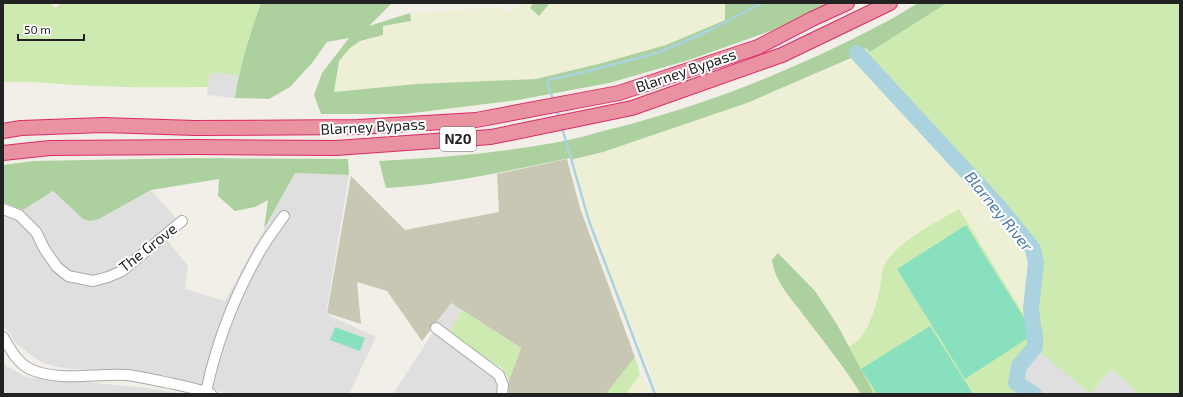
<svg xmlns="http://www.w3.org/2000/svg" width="1183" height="397" viewBox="0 0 1183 397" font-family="'Exo 2',sans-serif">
<rect width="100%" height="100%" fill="#f2efe9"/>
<g fill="#e0dfdf">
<path d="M210,73L239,75L235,98L207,95Z"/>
<path d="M295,173L349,175L326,314L376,337L349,394H229L179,380L116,370L72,369L58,367L44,363L32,356L16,343L3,325V202L23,210L53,191L83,219H99L151,190L183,226L167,240L188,266L185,289L225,301Z"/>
<path d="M450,303L462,310L449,333L436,323Z"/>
<path d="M436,328L499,375L502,394H393Z"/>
<path d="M1038,350L1085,387L1095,389L1112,369L1139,394H1037L1018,379L1021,367Z"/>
<path d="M3,359L6,366L28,378L85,382L147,388L184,394H3Z"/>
</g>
<path fill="#c7c7b4" d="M567,159L580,208L635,357L606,394H508L509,380L521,348L451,303L422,341L387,291L357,282L361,324L327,313L351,176L405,230L499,212L497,174Z"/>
<g fill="#eef0d5">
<path d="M523,3H533L530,8L539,15L550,3H725V20L666,45L602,63L536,79L416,84L334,92L339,61L350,48L355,44L383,35V26L411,21L410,13L504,7L510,14L517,5Z"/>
<path d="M857,57L965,171L991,200L1031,248L1033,264L1028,321L959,210L883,268L880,292L875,311L860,338L849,347L838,325L815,291L779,252L772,259L773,270L786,294L802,314L851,380L861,394H658L644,356L626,315L584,209L571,160L602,152L747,103Z"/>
<path d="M640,374L651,394H626Z"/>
</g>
<g fill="#cdebb0">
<path d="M3,3H49L56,8L60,3H261L249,38L239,75L210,73L208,87C170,87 132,88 95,86C64,85 34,81 3,82Z"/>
<path d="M947,3H1180V394H1139L1112,369L1090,394L1038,350L1033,325L1031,308L1036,263L1033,249L989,196L857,53L866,48L870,52Z"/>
<path d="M959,209L1028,321L1034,334L1017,362L1011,380L1014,386L1027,394H873L849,347C853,344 858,341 861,337C870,324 876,308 879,292C881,285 881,276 883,268C891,245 938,221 959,209Z"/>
<path d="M462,310L521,348L509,380L502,368L465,346L449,333Z"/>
<path d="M635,357L640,374L626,394H606Z"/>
</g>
<g fill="#add19e">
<path d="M261,3H392L369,26L410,13L411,21L383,26V35L360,41L350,48L339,61L334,92L416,84L536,79L602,63L666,45L725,20V3H829L773,30L689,60L609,83L518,100L405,114H321L314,95L322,73L349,38L327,42L312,63L290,87L269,99L235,98C240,65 250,34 261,3Z"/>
<path d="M533,3H550L539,16L530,8Z"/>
<path d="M918,3H947L870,52L866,48L851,54V58L747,103L603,152L570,160V158C508,171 448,184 386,188L379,161C440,158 500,153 559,142C574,139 589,135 603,131C698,108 790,72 876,27C891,20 904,11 918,3Z"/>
<path d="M193,158L348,159L349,175L295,173L264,229L268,200L255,207L235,211L218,196L219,179L151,190L99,219L90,221L83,219L53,191L23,210L3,202V165L34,161Z"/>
<path d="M778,253L815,291L838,326L874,394H861C844,367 824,342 805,317C792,299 775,283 772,260Z"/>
</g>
<g fill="#88e0be">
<path d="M966,225L1034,334L965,379L897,269Z"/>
<path d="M930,326L973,394H877L861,369Z"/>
<path d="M335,327L365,338L360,351L330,340Z"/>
</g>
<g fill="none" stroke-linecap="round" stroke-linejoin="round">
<g stroke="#aad3df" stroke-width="2.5">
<path d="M552,97L547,81L548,80L585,72L657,53L686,41L710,30L762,3"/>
<path d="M557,113L558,114"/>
<path d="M563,131L589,221L655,394"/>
</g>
<path stroke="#aad3df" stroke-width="16" d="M857,53L1000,208L1033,249L1036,263L1031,308L1033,325L1035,335V347L1019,366L1016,383L1034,394"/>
<g stroke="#a9a9a9" stroke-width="12">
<g id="minor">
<path d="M3,209L19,215L36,232L45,250L57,267L68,276L93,281L108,277L122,271L182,221"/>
<path d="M436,328L499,375L503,385L502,394"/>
<path d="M3,337C11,349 16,362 30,369C57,382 98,373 127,375C141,377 155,380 169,383C183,386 198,389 211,394"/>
<path d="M206,392C216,345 232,302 255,260C263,244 274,230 284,216"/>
</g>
</g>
<g stroke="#dc2a67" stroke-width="16">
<g id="highway">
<path d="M3,131L21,128L103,125L195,128L358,127L476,120L619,93L758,47L812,19L847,3"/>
<path d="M3,153L50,148L196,147L336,148L491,137L632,108L782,55L890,3"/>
</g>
</g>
<use href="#minor" stroke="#fff" stroke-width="10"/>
<use href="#highway" stroke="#e892a2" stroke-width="14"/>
</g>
<g text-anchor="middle" stroke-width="4" stroke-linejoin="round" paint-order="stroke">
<rect fill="#fff" stroke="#646464" stroke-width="1" x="440" y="127" width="36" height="24" rx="3"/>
<g font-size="14" font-weight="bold" fill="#222">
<text x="458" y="144">N20</text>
</g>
<g font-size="15" fill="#222" stroke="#fff">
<text transform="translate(686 71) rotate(-19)" y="5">Blarney Bypass</text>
<text transform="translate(373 127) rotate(-3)" y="5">Blarney Bypass</text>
<text transform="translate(148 248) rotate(-38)" y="5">The Grove</text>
</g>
<g font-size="16" font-style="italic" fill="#4a7aab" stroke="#fff">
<text transform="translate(999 211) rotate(51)" y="6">Blarney River</text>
</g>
</g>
<rect width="1183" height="397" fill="none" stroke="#222222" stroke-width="8"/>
<path d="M18 34v6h66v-6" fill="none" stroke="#222222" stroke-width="2"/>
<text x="24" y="34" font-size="12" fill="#222222" stroke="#ffffff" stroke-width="3" paint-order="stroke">50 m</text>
</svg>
